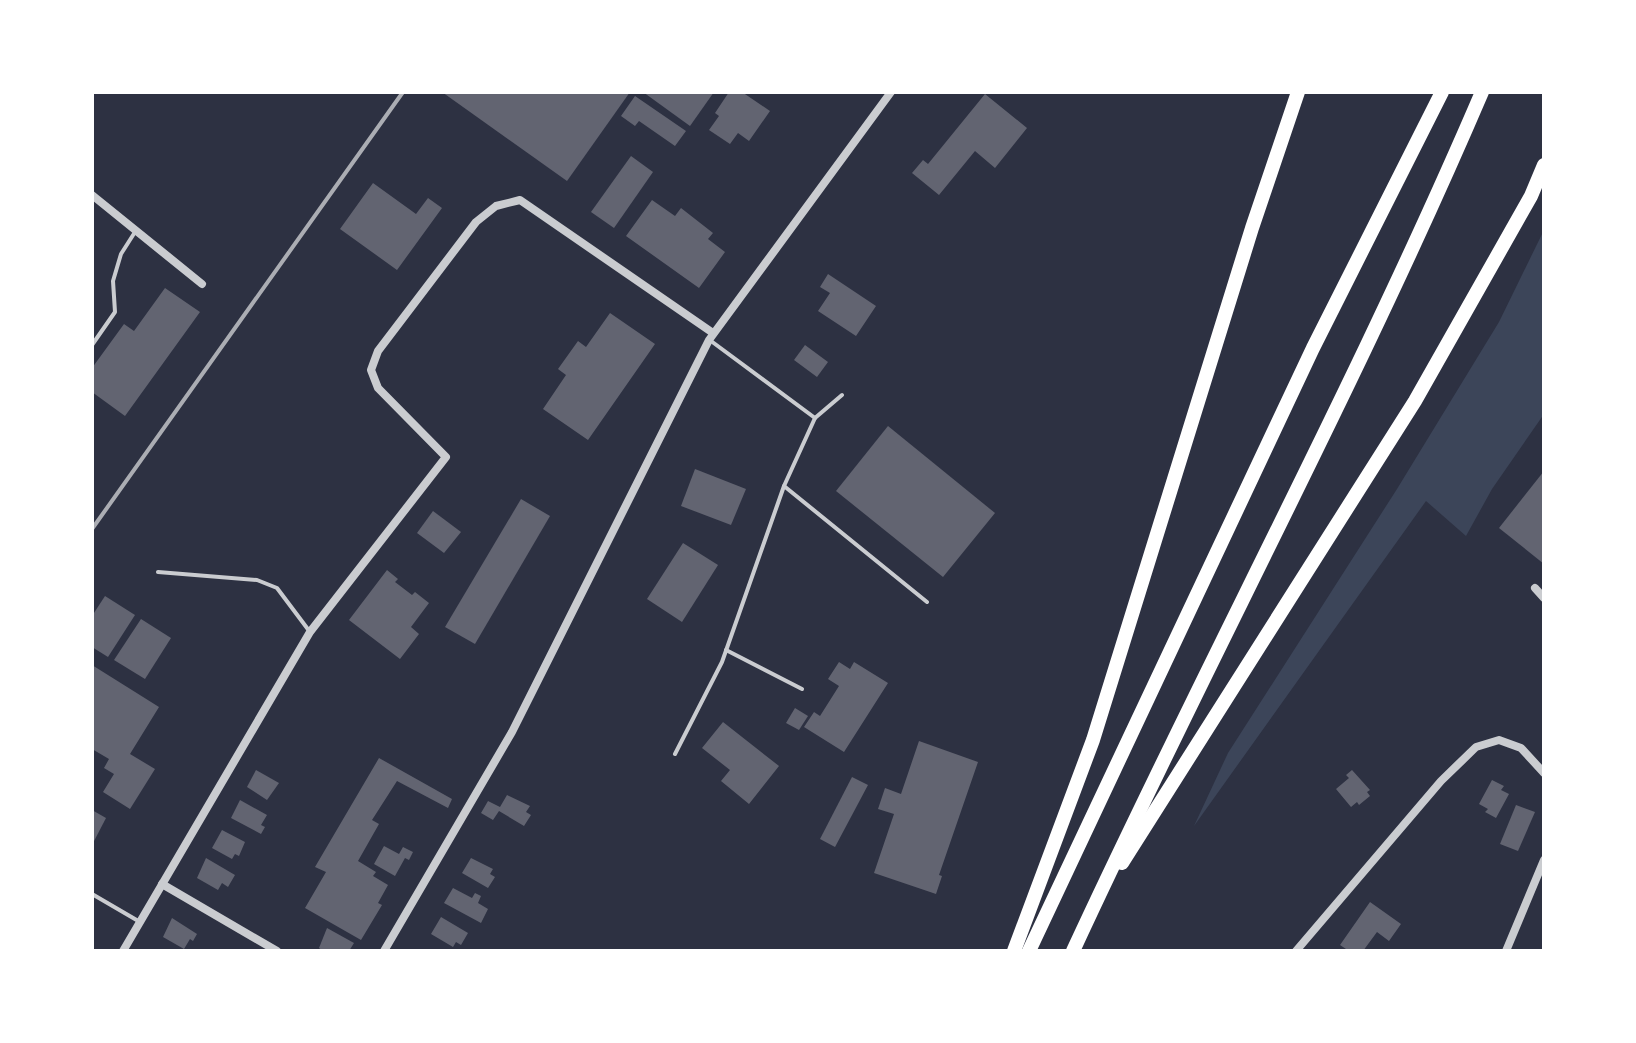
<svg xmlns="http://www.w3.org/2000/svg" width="1636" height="1043" viewBox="0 0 1636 1043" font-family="Raleway,sans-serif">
<rect width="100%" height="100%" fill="#2d3142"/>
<path fill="#3c4559" d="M1544,230V414L1492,489L1466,536L1426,501L1194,826L1228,753L1397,489L1499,322Z"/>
<g fill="#626471">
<path d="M442,92H630L567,181Z"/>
<path d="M643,92H714L690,126Z"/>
<path d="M729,92H742L770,111L749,141L738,133L730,144L709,130L719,116L715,113Z"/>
<path d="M985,94L1027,128L995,168L975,151L939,195L912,173L923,160L928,164Z"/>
<path d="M635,96L686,131L675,146L639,121L635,126L621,116Z"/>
<path d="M631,156L653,172L614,228L591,212Z"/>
<path d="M373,183L416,214L428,198L442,208L397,270L340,229Z"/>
<path d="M652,200L675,216L681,208L713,233L708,239L725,252L699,288L626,236Z"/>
<path d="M828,274L876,306L856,336L818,311L830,293L820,287Z"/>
<path d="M165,288L200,312L125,416L92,392V368L124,324L134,331Z"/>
<path d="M610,313L655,344L588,440L543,409L566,375L558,369L578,341L586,347Z"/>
<path d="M805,345L828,362L817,377L794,360Z"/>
<path d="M888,426L995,513L943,577L836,491Z"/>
<path d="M695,469L746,489L731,525L681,506Z"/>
<path d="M1544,471V564L1499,528Z"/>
<path d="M521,499L550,516L475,644L445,627Z"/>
<path d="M433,511L461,532L444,553L417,533Z"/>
<path d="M683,543L718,565L682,622L647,599Z"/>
<path d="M387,570L398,579L395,582L412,595L415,592L429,603L411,627L419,634L400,659L349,620Z"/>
<path d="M105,596L135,615L108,657L92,647V616Z"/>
<path d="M141,619L171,638L145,679L114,660Z"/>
<path d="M839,662L850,669L854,662L888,683L844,752L804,727L814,712L820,716L839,686L828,679Z"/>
<path d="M92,665L159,707L130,754L155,769L130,809L103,792L114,774L104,768L109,759L92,749Z"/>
<path d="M795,708L808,716L799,730L786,723Z"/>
<path d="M723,722L779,766L749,804L721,781L730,770L702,748Z"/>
<path d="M919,741L978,762L939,875L942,876L936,894L874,873L894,814L878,809L885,788L901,794Z"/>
<path d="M379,758L452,799L448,808L397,781L372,820L379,824L358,861L376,872L373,876L388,885L378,903L382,905L361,940L305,908L326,872L315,867Z"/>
<path d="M256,770L279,783L267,800L247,787Z"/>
<path d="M1352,770L1370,790L1367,792L1370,796L1359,805L1357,802L1351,807L1336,789L1349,778L1346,775Z"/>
<path d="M852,777L868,785L835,847L820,839Z"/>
<path d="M1492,780L1504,786L1501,790L1509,794L1496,818L1485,812L1488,809L1479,804Z"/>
<path d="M507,795L530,806L526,812L531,815L524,826L499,811L493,820L481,813L488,801L500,807Z"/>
<path d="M240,800L267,815L261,825L265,827L261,834L231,818Z"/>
<path d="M1516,805L1535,812L1518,851L1500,844Z"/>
<path d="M92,810L106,818L92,845Z"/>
<path d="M222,830L245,842L239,856L235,854L232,859L212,848Z"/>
<path d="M384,846L399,854L403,847L413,852L409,860L405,858L395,876L374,864Z"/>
<path d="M206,858L235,875L228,887L222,883L218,890L197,878Z"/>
<path d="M471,858L493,869L490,874L495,877L488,888L462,873Z"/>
<path d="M453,888L472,898L475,893L481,896L478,903L488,909L481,923L444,903Z"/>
<path d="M1370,902L1401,924L1389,941L1377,932L1363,951H1349L1340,945Z"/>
<path d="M441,917L468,933L461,945L456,942L453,947L431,934Z"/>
<path d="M172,918L197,934L193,941L190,939L184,949L163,937Z"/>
<path d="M327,928L354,943L349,951H323L319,948Z"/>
</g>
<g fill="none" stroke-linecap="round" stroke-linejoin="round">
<g stroke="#caccd0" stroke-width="4">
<path d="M711,341L815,418"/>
<path d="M92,345L115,312L113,281L121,254L135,232"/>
<path d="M784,486L927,602"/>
<path d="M158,572L257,580L277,588L310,632"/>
<path d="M726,650L802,689"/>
<path d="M675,754L722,662L784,486L815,418L842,395"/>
<path d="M92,894L140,922"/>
</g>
<g stroke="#caccd0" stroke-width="8">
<path d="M92,195L202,284"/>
<path d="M1535,588L1544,598"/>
<path d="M162,884L277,951"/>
<path d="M123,951L310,632L446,457L378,388L371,370L378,351L476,222L496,206L520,200L713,333"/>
<path d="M384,951L512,732L709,340L891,92"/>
<path d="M1296,951L1441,781L1476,747L1499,740L1521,748L1544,773"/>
<path d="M1506,951L1544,860"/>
</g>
<g stroke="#fff" stroke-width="14">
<path d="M1122,863L1415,401L1531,196L1544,165"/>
<path d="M1014,951L1093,740L1252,228L1298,92"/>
<path d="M1029,951L1313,348L1442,92"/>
<path d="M1073,951C1206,663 1357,384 1482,92"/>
</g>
<path stroke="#abadb3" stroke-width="4" d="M92,529L403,92"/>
</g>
<rect width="1636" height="1043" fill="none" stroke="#ffffff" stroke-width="188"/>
</svg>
